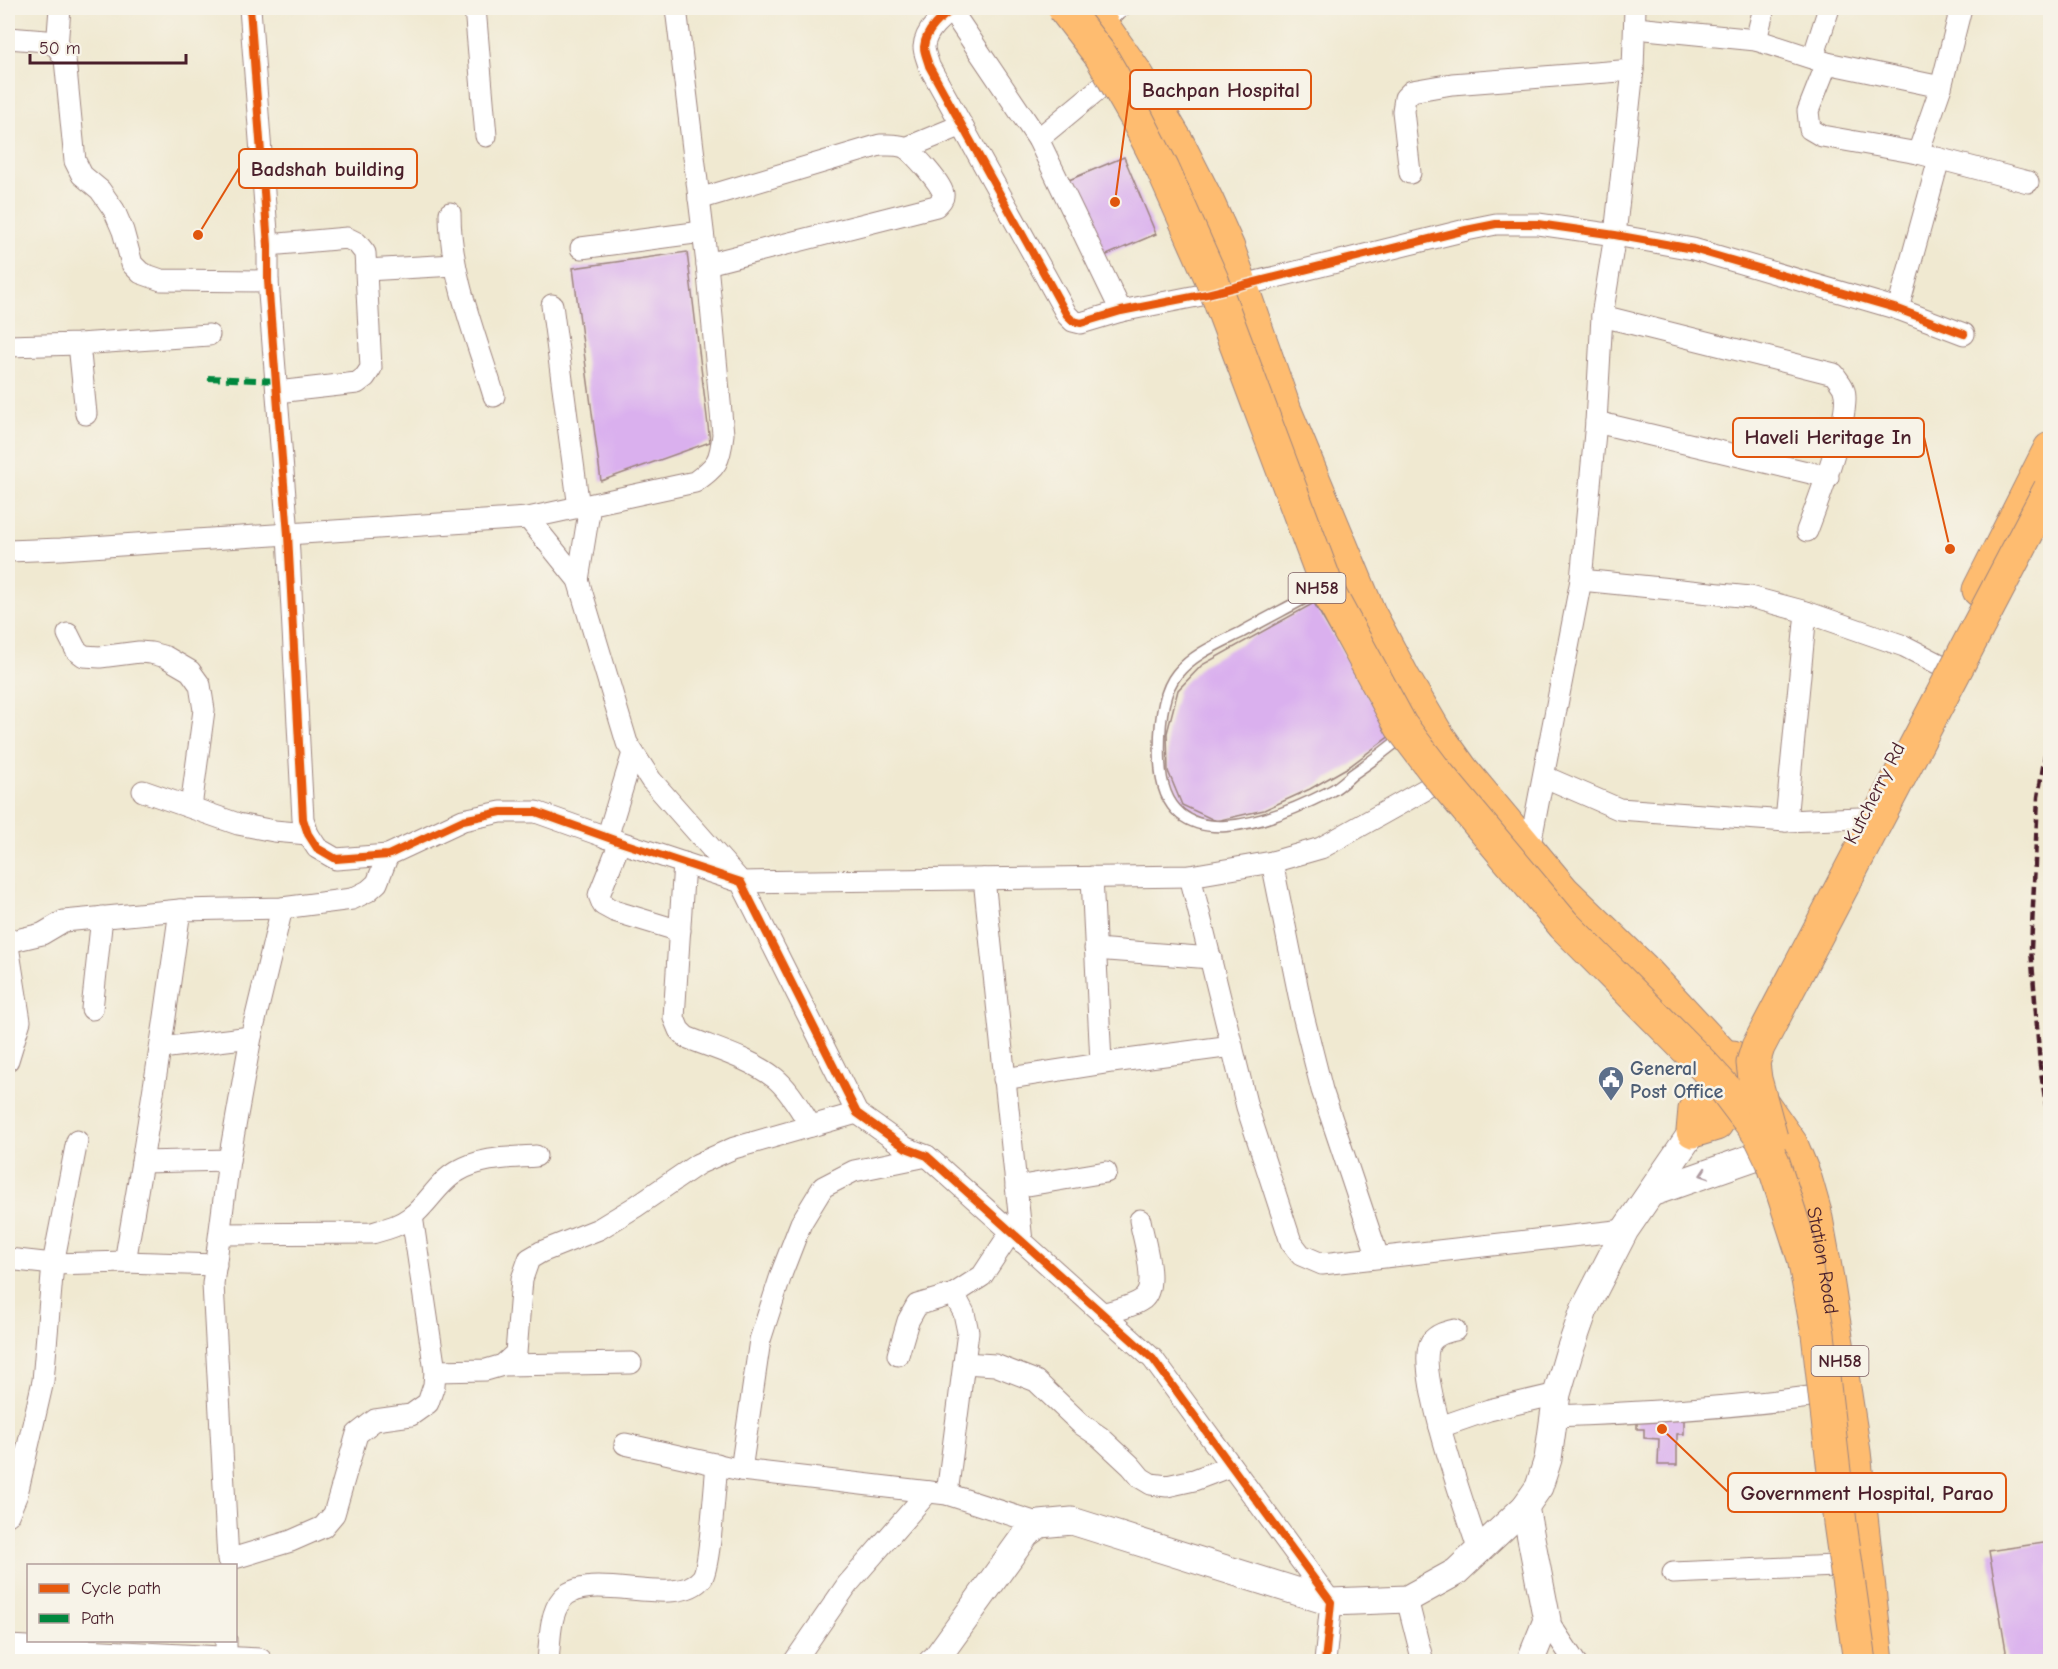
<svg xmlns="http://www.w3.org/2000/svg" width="2058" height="1669" viewBox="0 0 2058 1669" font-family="'Comic Neue',sans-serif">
<rect width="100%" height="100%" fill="#f7f3e8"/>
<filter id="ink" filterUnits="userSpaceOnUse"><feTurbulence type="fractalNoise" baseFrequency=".0167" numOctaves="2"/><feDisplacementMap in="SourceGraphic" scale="12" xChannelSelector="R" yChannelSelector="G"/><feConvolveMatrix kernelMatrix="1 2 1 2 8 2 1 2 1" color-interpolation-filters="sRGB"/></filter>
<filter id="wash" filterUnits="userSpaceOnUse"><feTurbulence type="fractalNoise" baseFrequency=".008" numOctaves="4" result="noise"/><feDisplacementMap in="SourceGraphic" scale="24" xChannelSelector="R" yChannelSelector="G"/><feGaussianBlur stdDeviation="1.35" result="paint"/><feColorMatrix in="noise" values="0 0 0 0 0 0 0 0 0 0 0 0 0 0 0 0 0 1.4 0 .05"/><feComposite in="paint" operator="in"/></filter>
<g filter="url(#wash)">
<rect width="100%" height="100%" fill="#f0e9d1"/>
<g id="blocks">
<g fill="#dab0ee">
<path d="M1124,157L1156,234L1102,257L1069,180Z"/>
<path d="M687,252L710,442L601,481L573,268Z"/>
<path d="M1314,603L1391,735L1350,766L1310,789L1264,810L1216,821L1182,805L1168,771L1167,733L1178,690L1202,665Z"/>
<path d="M1637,1416L1684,1417V1434H1677V1465H1658L1659,1439L1644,1438V1429H1637Z"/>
<path d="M2050,1542V1662H2008L1989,1551Z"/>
</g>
</g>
</g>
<g filter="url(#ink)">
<use href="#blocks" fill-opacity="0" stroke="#9d847e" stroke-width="1.5"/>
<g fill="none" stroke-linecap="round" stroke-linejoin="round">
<g stroke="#9d847e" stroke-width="13">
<path id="service" d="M1318,591C1293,605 1267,618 1242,632C1220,643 1193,654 1177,674C1160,695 1159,736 1160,762C1164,865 1275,820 1331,791C1339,787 1346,780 1353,774C1369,763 1385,751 1400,739"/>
</g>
<g stroke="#9d847e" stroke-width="23">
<g id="minor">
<path d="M250,8L268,245V281L288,535L303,819L308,834L317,848L336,859L388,855L463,820L501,812H536L620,842L741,882L857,1113L906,1148L927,1156L1153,1359L1331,1602L1325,1662"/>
<path d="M475,8L486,136"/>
<path d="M954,8C942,17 925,30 924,47C924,53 928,61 929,66L1067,315L1073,321L1081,323L1121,311L1207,294L1466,230L1496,224H1538L1615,235L1693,249L1898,309L1964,334"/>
<path d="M951,10L1038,139L1121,311"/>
<path d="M1100,19L1119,8"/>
<path d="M1636,28L1756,40L1827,63L1941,87L1918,153"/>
<path d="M8,38L46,41L57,47L65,59L75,161L82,175L100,190L114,210L123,231L132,264L141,273L161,280L268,281"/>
<path d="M1756,40L1764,8"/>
<path d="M57,47L60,8"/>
<path d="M1813,58L1829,8"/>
<path d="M1827,63L1808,111L1810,129L1822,136L1918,153L2028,182"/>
<path d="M1941,87L1961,8"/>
<path d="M1038,139L1107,82"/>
<path d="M906,148L962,125"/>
<path d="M1410,173L1403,111L1405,98L1412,91L1452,84L1633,70"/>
<path d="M699,199L880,145C889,145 896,144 904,147C912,151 943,185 943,194C944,199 939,203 936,206L707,264"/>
<path d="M450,213C450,276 476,336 494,396"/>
<path d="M268,245L347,238L357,243L365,253L371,368L365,377L357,383L277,392"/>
<path d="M581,248L702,232"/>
<path d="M366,270L455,265"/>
<path d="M552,305L579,508"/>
<path d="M1898,309L1939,159"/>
<path d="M1602,316L1834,374C1837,379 1843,385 1844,390C1852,413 1816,507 1807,531"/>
<path d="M79,344L86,414"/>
<path d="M8,346L79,344L209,335"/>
<path d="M1596,422L1828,477"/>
<path d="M528,518L578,580L627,743L651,780L741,882L1190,876L1272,862L1321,848L1453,774"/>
<path d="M8,551L61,549L528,518L695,482C717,466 720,462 723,434L707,264L676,8"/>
<path d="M578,580L590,506"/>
<path d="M1581,580L1750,597L1806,612L1904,646L1941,665"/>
<path d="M68,634L76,650L84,656L100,657L139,652L151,653L166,657L190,671L200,685L204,710L191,807"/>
<path d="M1545,777L1619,809L1786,821L1860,818"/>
<path d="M143,791L238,824L274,831L308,834"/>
<path d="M1786,821L1806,612"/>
<path d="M607,838L633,753"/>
<path d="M620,842L599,895L603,905L614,911L680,931"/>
<path d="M1529,850L1581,580L1596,422L1602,316L1615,235L1633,70L1635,8"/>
<path d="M1272,862L1303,1015L1322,1090L1378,1257"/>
<path d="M684,863L674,1018L679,1030L686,1037C715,1049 749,1058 775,1078C790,1090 800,1110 811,1126"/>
<path d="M1190,876L1247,1107L1291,1242L1301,1255L1322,1264L1625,1230"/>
<path d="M1092,877L1101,1063"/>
<path d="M984,879L1022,1242"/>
<path d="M282,908L251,1037L229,1160L213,1284L228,1560L291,1541L323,1527L334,1514L357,1434L375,1420L411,1415L428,1403L434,1385L435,1371L412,1216"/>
<path d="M180,910L164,1024L142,1162L229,1160"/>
<path d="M8,942L42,934L64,921L180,910L282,908L352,899L368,891L377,883L388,855"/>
<path d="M8,946L20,1021L8,1060"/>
<path d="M1095,949L1211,958"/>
<path d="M92,1009L102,917"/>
<path d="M161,1048L251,1037"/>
<path d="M1004,1079L1112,1062L1232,1046"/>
<path d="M1016,1187L1106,1172"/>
<path d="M220,1234L372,1233C386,1229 399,1226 411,1217C428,1204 439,1181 458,1171C482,1157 509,1158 536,1156"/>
<path d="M8,1259L53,1264L125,1262L216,1265"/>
<path d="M125,1262L142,1162"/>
<path d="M1102,1314C1116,1310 1132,1307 1143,1299C1159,1286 1143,1238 1140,1220"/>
<path d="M1455,1330C1446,1332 1437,1334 1431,1342C1414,1368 1468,1517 1479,1551"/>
<path d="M898,1355L908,1321L917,1305L954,1294L982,1276L1011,1232"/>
<path d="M964,1363L995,1365L1036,1381L1081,1424L1100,1437L1131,1466L1141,1478L1151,1484L1167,1486L1194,1480L1231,1466"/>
<path d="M503,1365L631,1363"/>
<path d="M435,1371L486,1370L503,1365L516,1353L522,1279L529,1259L541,1252L599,1229L635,1207L698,1164L734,1148L857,1113"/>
<path d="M1553,1416C1642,1413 1729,1408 1817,1396"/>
<path d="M1440,1427L1489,1410L1557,1394"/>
<path d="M625,1444L741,1470L947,1494L1040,1524"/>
<path d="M741,1470L760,1340L782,1272L801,1223L823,1187L854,1171L927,1156"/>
<path d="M947,1494L968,1332L964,1313L954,1294"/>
<path d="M8,1515L17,1494L43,1381L53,1264L77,1141"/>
<path d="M1673,1573L1836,1566"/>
<path d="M1407,1599L1423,1662"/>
<path d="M1547,1620L1575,1662"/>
<path d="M226,1660V1640"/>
<path d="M548,1662C550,1643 549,1614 562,1599C589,1568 676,1611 702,1578C710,1568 715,1482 717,1464"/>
<path d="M794,1662L847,1585L928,1492"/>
</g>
</g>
<g stroke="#9d847e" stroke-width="29">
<g id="tertiary">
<path d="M1651,1193L1786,1146"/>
<path d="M1525,1507L1547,1620L1530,1662"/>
<path d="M8,1649L259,1662"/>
<path d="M932,1662L936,1659L1026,1534L1040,1524L1072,1521L1331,1602L1407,1599L1456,1572L1525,1507L1539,1487L1548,1459L1557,1394L1569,1353L1584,1310L1625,1230L1693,1131"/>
</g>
</g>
<g stroke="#9d847e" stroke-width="35">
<g id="trunk">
<path id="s1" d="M1090,8L1137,75L1177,142L1207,201L1228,248L1285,411L1369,613L1403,677L1437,735L1462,770L1563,891L1642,968L1746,1080L1791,1144L1805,1178L1815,1213L1826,1273L1854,1452L1877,1662"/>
<path d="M1979,590L2050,449"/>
<path d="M1733,1057L1695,1109L1693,1131L1716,1124L1749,1075"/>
</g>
</g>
<use href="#service" stroke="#fff" stroke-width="10"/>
<use href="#minor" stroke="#fff" stroke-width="21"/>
<use href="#tertiary" stroke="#fff" stroke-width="27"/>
<use href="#trunk" stroke="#febc70" stroke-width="33"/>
<path stroke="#4a1f2b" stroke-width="4.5" stroke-dasharray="9 4.5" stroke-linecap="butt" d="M2050,725L2038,797L2031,949L2040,1065L2050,1131"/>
<g stroke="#9d847e" stroke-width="35" stroke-linecap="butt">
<g id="trunk-bridge">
<path d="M1064,8L1101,56L1136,117L1163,170L1212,280L1330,595L1401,726L1435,771L1564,925L1703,1065L1726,1090L1760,1135L1773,1162L1804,1258L1818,1334L1840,1523L1860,1662"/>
<path d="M1771,1138L1755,1079L1753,1063L1758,1047L2050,489"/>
</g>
</g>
<use href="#trunk-bridge" stroke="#febc70" stroke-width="33"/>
<path stroke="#00873e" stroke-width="6" stroke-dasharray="12 6" stroke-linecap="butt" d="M208,378L277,381"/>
<g stroke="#f7f3e8" stroke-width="11">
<g id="cycleway">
<path d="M250,8L268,245V281L288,535L303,819L308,834L317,848L336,859L388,855L463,820L501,812H536L620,842L741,882L857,1113L906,1148L927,1156L1153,1359L1331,1602L1325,1662"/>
<path d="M954,8C942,17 925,30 924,47C924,53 928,61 929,66L1067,315L1073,321L1081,323L1121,311L1207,294L1466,230L1496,224H1538L1615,235L1693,249L1898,309L1964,334"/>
</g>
</g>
<use href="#cycleway" stroke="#e8590c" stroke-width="8"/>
</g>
<defs><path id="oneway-chevron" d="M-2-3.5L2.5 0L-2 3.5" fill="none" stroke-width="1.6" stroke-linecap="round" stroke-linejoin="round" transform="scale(1.5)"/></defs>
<use stroke="#ae9aa0" href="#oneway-chevron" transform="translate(1704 1174) rotate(161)"/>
</g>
<defs>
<g id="civic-pin" transform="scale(1.35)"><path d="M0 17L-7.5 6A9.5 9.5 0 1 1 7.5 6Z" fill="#5c6f8a" stroke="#f7f3e8"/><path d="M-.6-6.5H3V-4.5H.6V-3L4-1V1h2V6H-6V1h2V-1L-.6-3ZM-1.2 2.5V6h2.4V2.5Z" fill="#fff"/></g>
</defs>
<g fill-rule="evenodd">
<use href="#civic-pin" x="1611" y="1079"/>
</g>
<g text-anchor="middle" stroke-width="5" stroke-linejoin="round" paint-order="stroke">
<g fill="#f7f3e8" stroke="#7e5f64" stroke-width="1.5">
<rect x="1288.5" y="573" width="57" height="30" rx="4.5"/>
<rect x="1811.5" y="1346" width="57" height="30" rx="4.5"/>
</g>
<g font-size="18" font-weight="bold" fill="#4a1f2b">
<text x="1317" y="594">NH58</text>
<text x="1840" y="1367">NH58</text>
</g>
<g font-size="20" fill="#4a1f2b" stroke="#f7f3e8">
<text transform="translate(1874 793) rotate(-63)" y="7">Kutcherry Rd</text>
<text dy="7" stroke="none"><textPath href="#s1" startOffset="1472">Station Road</textPath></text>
</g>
<g font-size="20" font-weight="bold" fill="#4e5e75" stroke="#f7f3e8" text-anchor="start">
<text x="1630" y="1075">General<tspan x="1630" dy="23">Post Office</tspan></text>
</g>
</g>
<path fill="none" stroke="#e0560e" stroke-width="2" d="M1115 202L1130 89M198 235L239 168M1950 549L1924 437M1662 1429L1728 1492"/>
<g fill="#e0560e" stroke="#f7f3e8" stroke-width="2">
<circle cx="1115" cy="202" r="6"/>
<circle cx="198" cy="235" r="6"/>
<circle cx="1950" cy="549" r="6"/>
<circle cx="1662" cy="1429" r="6"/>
</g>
<g fill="#f7f3e8" stroke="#e0560e" stroke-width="2">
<rect x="1130" y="70" width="181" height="39" rx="6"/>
<rect x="239" y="149" width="178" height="39" rx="6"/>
<rect x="1733" y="418" width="191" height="39" rx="6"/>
<rect x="1728" y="1473" width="278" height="39" rx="6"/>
</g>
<g font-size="21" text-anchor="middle" font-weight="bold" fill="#4a1f2b">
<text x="1221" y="97">Bachpan Hospital</text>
<text x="328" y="176">Badshah building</text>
<text x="1828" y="444">Haveli Heritage In</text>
<text x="1867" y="1500">Government Hospital, Parao</text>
</g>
<rect width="2058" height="1669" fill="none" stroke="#f7f3e8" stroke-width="30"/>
<rect x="27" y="1564" width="210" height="78" fill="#f7f3e8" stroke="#b29e9c" stroke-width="1.5"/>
<rect x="39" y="1584" width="30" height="9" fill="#e8590c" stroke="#b29e9c" stroke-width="1.5"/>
<text x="81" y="1594" font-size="18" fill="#4a1f2b">Cycle path</text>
<rect x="39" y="1614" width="30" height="9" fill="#00873e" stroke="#b29e9c" stroke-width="1.5"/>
<text x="81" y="1624" font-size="18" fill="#4a1f2b">Path</text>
<path d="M30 54v9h156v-9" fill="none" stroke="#4a1f2b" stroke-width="3"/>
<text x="39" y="54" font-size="18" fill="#4a1f2b" stroke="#f7f3e8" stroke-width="4.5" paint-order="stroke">50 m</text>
</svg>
